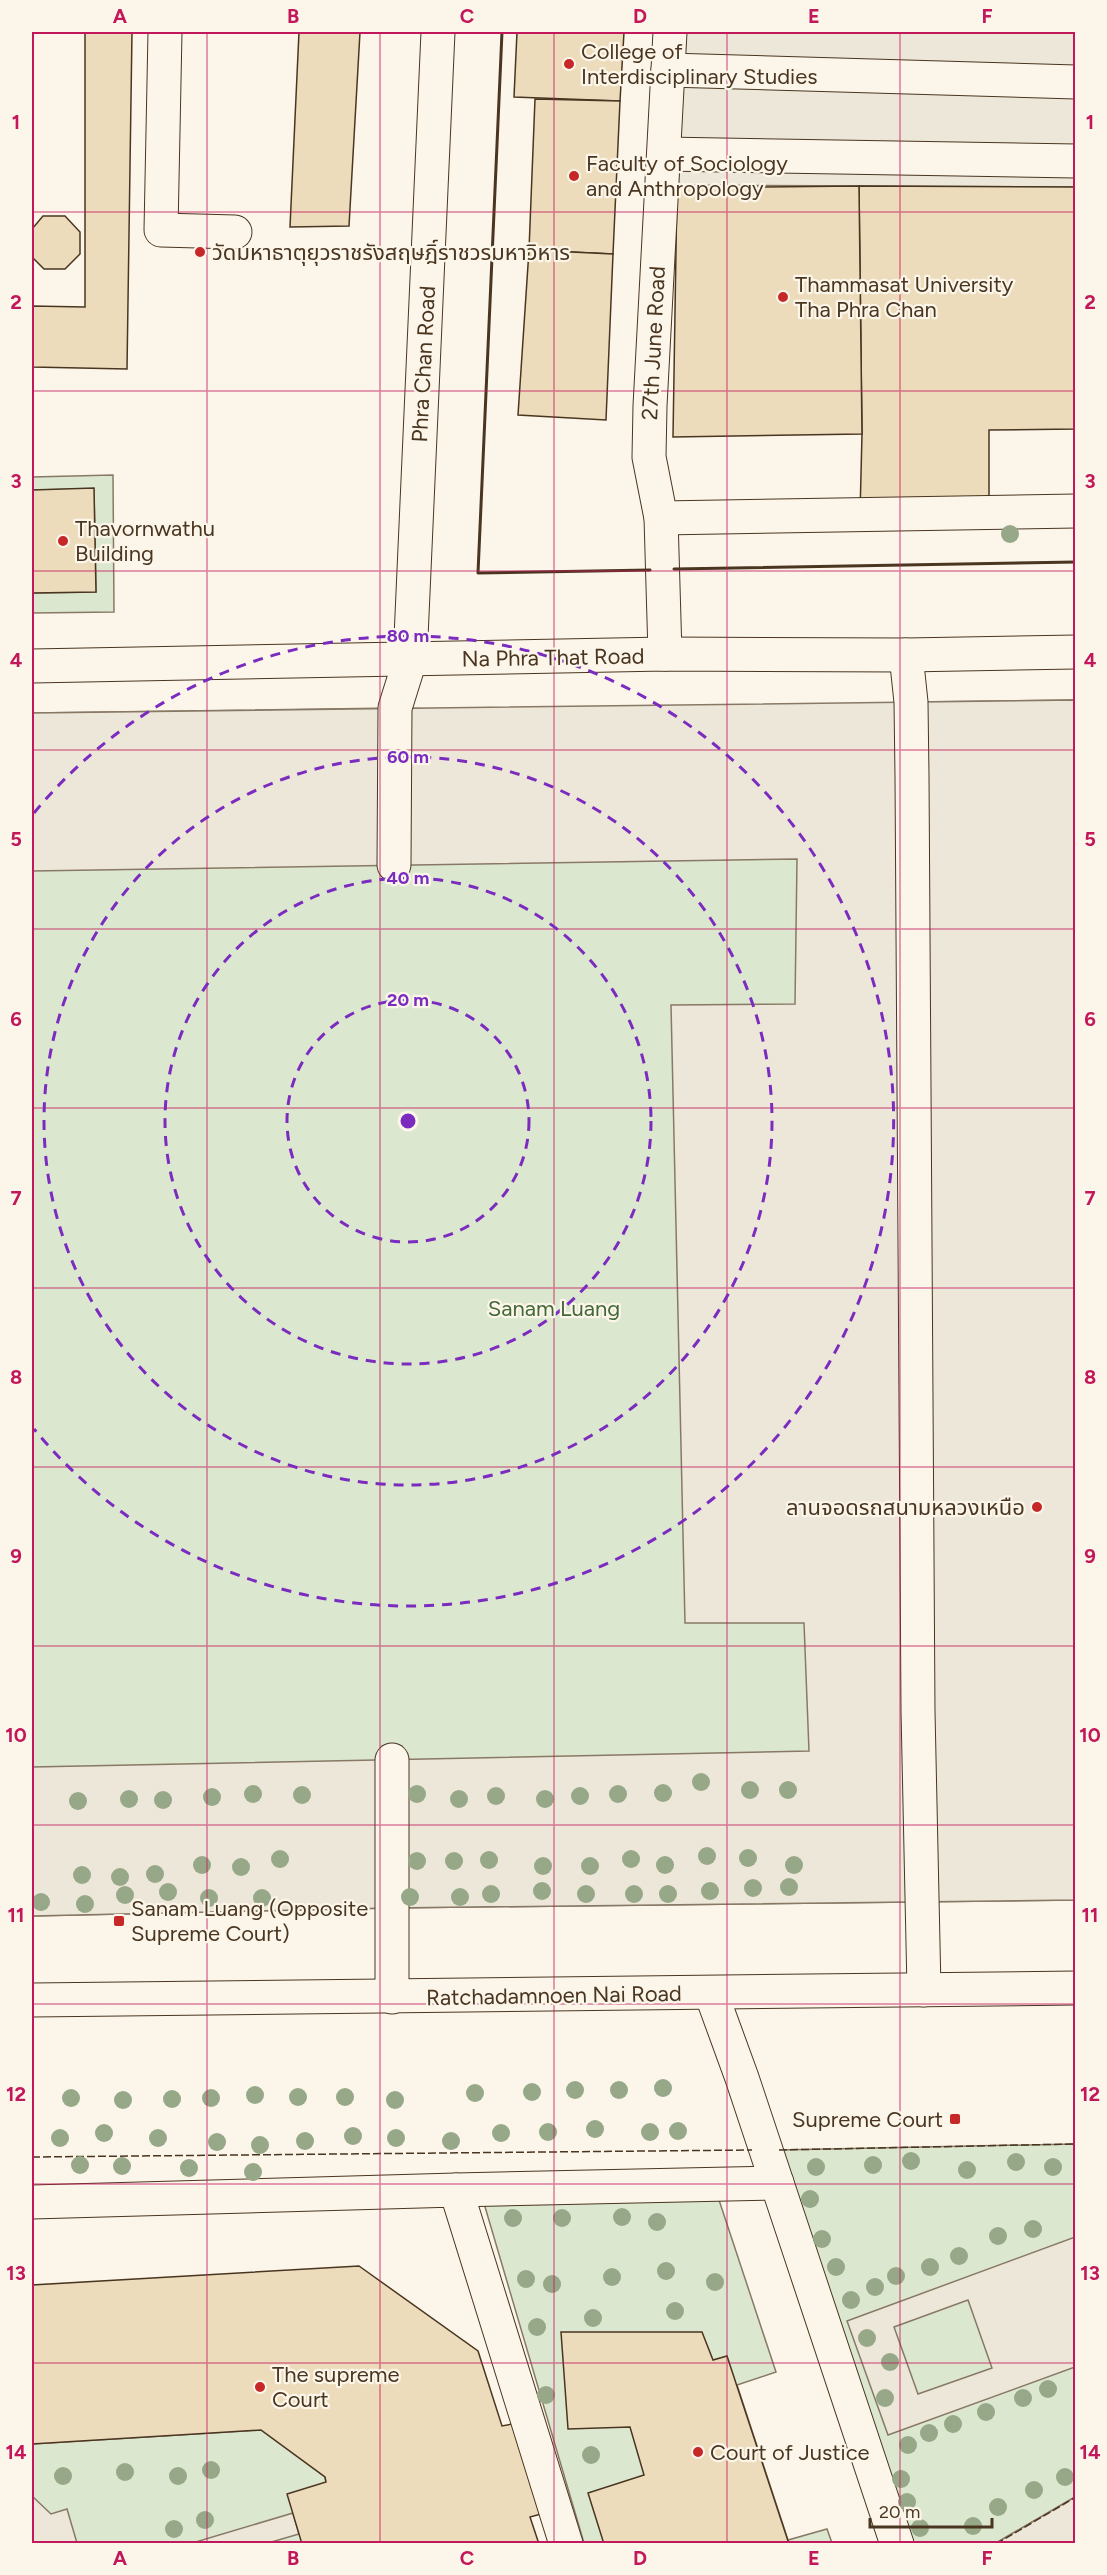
<svg xmlns="http://www.w3.org/2000/svg" width="1107" height="2575" viewBox="0 0 1107 2575" font-family="Figtree,'Noto Sans Thai',sans-serif">
<rect width="100%" height="100%" fill="#fbf6e9"/>
<g fill="#dce7d0" stroke="#887966" stroke-width="1.5">
<path d="M113,475L114,612L32,613V593L96,592L94,489L32,490V477Z"/>
<path d="M1075,700V1900L391,1908L32,1916V713L395,708L809,717L911,702Z"/>
<path d="M1073,2144L1076,2149L1075,2497L996,2543H911L779,2150Z"/>
<path d="M483,2200H719L776,2372L737,2385L788,2540L827,2529L832,2543H584Z"/>
<path d="M261,2430L325,2477L326,2482L302,2543L32,2544V2444Z"/>
</g>
<g fill="#ede7d9" stroke="#887966" stroke-width="1.5" fill-rule="evenodd">
<path d="M670,32H1075V187L661,185Z"/>
<path d="M1075,700V1900L391,1908L32,1916V1767L809,1751L804,1623H685L671,1005L795,1004L797,859L32,871V713Z"/>
<path d="M1075,2237V2367L888,2435L847,2321ZM968,2300L992,2368L918,2394L894,2327Z"/>
<path d="M32,2496L51,2514L67,2509L77,2543H32Z"/>
<path d="M1075,2497V2543H996Z"/>
<path d="M293,2513L299,2534L268,2543L189,2544Z"/>
</g>
<g fill="#ecdcbc" stroke="#4a3520" stroke-width="1.5">
<path d="M85,32H132L127,369L32,367V306L85,307Z"/>
<path d="M299,32H360L349,226L290,227Z"/>
<path d="M517,32H624L620,101L514,97Z"/>
<path d="M535,99L620,101L613,254L529,250Z"/>
<path d="M859,186L1076,187V429L989,430V513L860,515L862,434Z"/>
<path d="M859,186L862,434L673,437L677,188Z"/>
<path d="M43,216H65L80,232V254L65,269H44L32,257V229Z"/>
<path d="M529,250L613,254L606,420L518,415Z"/>
<path d="M94,488L96,592L32,593V490Z"/>
<path d="M359,2266L478,2351L502,2426L512,2424L541,2514L530,2517L539,2544H302L287,2494L326,2482L325,2477L261,2430L32,2444V2285Z"/>
<path d="M561,2332H702L713,2360L727,2356L789,2544H664V2542L604,2544L588,2493L644,2475L630,2427L568,2429Z"/>
</g>
<g fill="none" stroke-linecap="round" stroke-linejoin="round">
<g stroke="#4a3520" stroke-width="35">
<g id="minor">
<path d="M165,32L161,230L235,232"/>
<path d="M668,70L1076,82"/>
<path d="M664,154L1076,161"/>
<path d="M661,518L1076,511"/>
<path d="M665,654L661,518L649,457L650,406L670,32"/>
<path d="M906,655L911,702L912,776L918,1711L924,1990"/>
<path d="M32,666L665,654L906,655L1076,652"/>
<path d="M394,865L395,708L410,660L438,32"/>
<path d="M392,1760V1997"/>
<path d="M711,1993L742,2078L897,2544"/>
<path d="M456,2190L777,2183"/>
<path d="M32,2202L456,2190L566,2544"/>
</g>
</g>
<g stroke="#4a3520" stroke-width="35">
<path id="major" d="M32,2000L1076,1988"/>
</g>
<use href="#minor" stroke="#fbf6e9" stroke-width="33"/>
<use href="#major" stroke="#fbf6e9" stroke-width="33"/>
<g stroke="#4a3520" stroke-width="1.5" stroke-dasharray="8 3" stroke-linecap="butt">
<path d="M779,2150L1073,2144L1076,2149"/>
<path d="M32,2157L752,2150"/>
<path d="M996,2544L1076,2497"/>
</g>
<g stroke="#4a3520" stroke-width="3">
<path d="M502,32L478,573L650,570"/>
<path d="M674,569L1076,562"/>
</g>
</g>
<g fill="#96a887">
<circle cx="1010" cy="534" r="9"/>
<circle cx="701" cy="1782" r="9"/>
<circle cx="750" cy="1790" r="9"/>
<circle cx="788" cy="1790" r="9"/>
<circle cx="663" cy="1793" r="9"/>
<circle cx="253" cy="1794" r="9"/>
<circle cx="417" cy="1794" r="9"/>
<circle cx="618" cy="1794" r="9"/>
<circle cx="302" cy="1795" r="9"/>
<circle cx="496" cy="1796" r="9"/>
<circle cx="580" cy="1796" r="9"/>
<circle cx="212" cy="1797" r="9"/>
<circle cx="129" cy="1799" r="9"/>
<circle cx="459" cy="1799" r="9"/>
<circle cx="545" cy="1799" r="9"/>
<circle cx="163" cy="1800" r="9"/>
<circle cx="78" cy="1801" r="9"/>
<circle cx="707" cy="1856" r="9"/>
<circle cx="748" cy="1858" r="9"/>
<circle cx="280" cy="1859" r="9"/>
<circle cx="631" cy="1859" r="9"/>
<circle cx="489" cy="1860" r="9"/>
<circle cx="417" cy="1861" r="9"/>
<circle cx="454" cy="1861" r="9"/>
<circle cx="202" cy="1865" r="9"/>
<circle cx="665" cy="1865" r="9"/>
<circle cx="794" cy="1865" r="9"/>
<circle cx="543" cy="1866" r="9"/>
<circle cx="590" cy="1866" r="9"/>
<circle cx="241" cy="1867" r="9"/>
<circle cx="155" cy="1874" r="9"/>
<circle cx="82" cy="1875" r="9"/>
<circle cx="120" cy="1877" r="9"/>
<circle cx="789" cy="1887" r="9"/>
<circle cx="753" cy="1888" r="9"/>
<circle cx="542" cy="1891" r="9"/>
<circle cx="710" cy="1891" r="9"/>
<circle cx="168" cy="1892" r="9"/>
<circle cx="491" cy="1894" r="9"/>
<circle cx="586" cy="1894" r="9"/>
<circle cx="634" cy="1894" r="9"/>
<circle cx="668" cy="1894" r="9"/>
<circle cx="125" cy="1895" r="9"/>
<circle cx="410" cy="1897" r="9"/>
<circle cx="460" cy="1897" r="9"/>
<circle cx="209" cy="1898" r="9"/>
<circle cx="262" cy="1898" r="9"/>
<circle cx="41" cy="1902" r="9"/>
<circle cx="85" cy="1904" r="9"/>
<circle cx="663" cy="2088" r="9"/>
<circle cx="575" cy="2090" r="9"/>
<circle cx="619" cy="2090" r="9"/>
<circle cx="532" cy="2092" r="9"/>
<circle cx="475" cy="2093" r="9"/>
<circle cx="255" cy="2095" r="9"/>
<circle cx="298" cy="2097" r="9"/>
<circle cx="345" cy="2097" r="9"/>
<circle cx="71" cy="2098" r="9"/>
<circle cx="211" cy="2098" r="9"/>
<circle cx="172" cy="2099" r="9"/>
<circle cx="123" cy="2100" r="9"/>
<circle cx="395" cy="2100" r="9"/>
<circle cx="595" cy="2129" r="9"/>
<circle cx="678" cy="2131" r="9"/>
<circle cx="548" cy="2132" r="9"/>
<circle cx="650" cy="2132" r="9"/>
<circle cx="104" cy="2133" r="9"/>
<circle cx="501" cy="2133" r="9"/>
<circle cx="353" cy="2136" r="9"/>
<circle cx="60" cy="2138" r="9"/>
<circle cx="158" cy="2138" r="9"/>
<circle cx="396" cy="2138" r="9"/>
<circle cx="305" cy="2141" r="9"/>
<circle cx="451" cy="2141" r="9"/>
<circle cx="217" cy="2142" r="9"/>
<circle cx="260" cy="2145" r="9"/>
<circle cx="911" cy="2161" r="9"/>
<circle cx="1016" cy="2162" r="9"/>
<circle cx="80" cy="2165" r="9"/>
<circle cx="873" cy="2165" r="9"/>
<circle cx="122" cy="2166" r="9"/>
<circle cx="816" cy="2167" r="9"/>
<circle cx="1053" cy="2167" r="9"/>
<circle cx="189" cy="2168" r="9"/>
<circle cx="967" cy="2170" r="9"/>
<circle cx="253" cy="2172" r="9"/>
<circle cx="810" cy="2199" r="9"/>
<circle cx="622" cy="2217" r="9"/>
<circle cx="513" cy="2218" r="9"/>
<circle cx="562" cy="2218" r="9"/>
<circle cx="657" cy="2222" r="9"/>
<circle cx="1033" cy="2229" r="9"/>
<circle cx="998" cy="2236" r="9"/>
<circle cx="822" cy="2239" r="9"/>
<circle cx="959" cy="2256" r="9"/>
<circle cx="836" cy="2267" r="9"/>
<circle cx="930" cy="2267" r="9"/>
<circle cx="666" cy="2271" r="9"/>
<circle cx="896" cy="2276" r="9"/>
<circle cx="612" cy="2277" r="9"/>
<circle cx="526" cy="2279" r="9"/>
<circle cx="715" cy="2282" r="9"/>
<circle cx="552" cy="2284" r="9"/>
<circle cx="875" cy="2287" r="9"/>
<circle cx="851" cy="2300" r="9"/>
<circle cx="675" cy="2311" r="9"/>
<circle cx="593" cy="2318" r="9"/>
<circle cx="537" cy="2327" r="9"/>
<circle cx="867" cy="2338" r="9"/>
<circle cx="890" cy="2362" r="9"/>
<circle cx="1048" cy="2389" r="9"/>
<circle cx="546" cy="2395" r="9"/>
<circle cx="885" cy="2398" r="9"/>
<circle cx="1023" cy="2398" r="9"/>
<circle cx="986" cy="2412" r="9"/>
<circle cx="953" cy="2424" r="9"/>
<circle cx="929" cy="2433" r="9"/>
<circle cx="908" cy="2445" r="9"/>
<circle cx="591" cy="2455" r="9"/>
<circle cx="211" cy="2470" r="9"/>
<circle cx="125" cy="2472" r="9"/>
<circle cx="63" cy="2476" r="9"/>
<circle cx="178" cy="2476" r="9"/>
<circle cx="1065" cy="2477" r="9"/>
<circle cx="901" cy="2479" r="9"/>
<circle cx="1034" cy="2490" r="9"/>
<circle cx="907" cy="2502" r="9"/>
<circle cx="998" cy="2507" r="9"/>
<circle cx="205" cy="2520" r="9"/>
<circle cx="973" cy="2526" r="9"/>
<circle cx="920" cy="2528" r="9"/>
<circle cx="174" cy="2529" r="9"/>
</g>
<path fill="none" stroke="#c2185b" stroke-width="1.5" stroke-opacity="0.55" d="M207,32V2544M380,32V2544M554,32V2544M727,32V2544M900,32V2544M32,212H1076M32,391H1076M32,571H1076M32,750H1076M32,929H1076M32,1108H1076M32,1288H1076M32,1467H1076M32,1646H1076M32,1825H1076M32,2004H1076M32,2184H1076M32,2363H1076"/>
<g fill="none" stroke="#7b2cbf" stroke-width="3" stroke-dasharray="10 8">
<circle cx="408" cy="1121" r="121"/>
<circle cx="408" cy="1121" r="243"/>
<circle cx="408" cy="1121" r="364"/>
<path d="M34 813A485 485 0 1 1 34 1429"/>
</g>
<g fill="#c62828" stroke="#fbf6e9" stroke-width="2">
<circle cx="569" cy="64" r="6"/>
<circle cx="574" cy="176" r="6"/>
<circle cx="200" cy="252" r="6"/>
<circle cx="783" cy="297" r="6"/>
<circle cx="63" cy="541" r="6"/>
<circle cx="1037" cy="1507" r="6"/>
<rect x="113" y="1915" width="12" height="12" rx="3"/>
<rect x="949" y="2113" width="12" height="12" rx="3"/>
<circle cx="260" cy="2387" r="6"/>
<circle cx="698" cy="2452" r="6"/>
</g>
<g text-anchor="middle" stroke-width="4.5" stroke-linejoin="round" paint-order="stroke">
<g font-size="22" fill="#4a3520" stroke="#fbf6e9" text-anchor="start">
<text x="581" y="59">College of<tspan x="581" dy="25">Interdisciplinary Studies</tspan></text>
<text x="586" y="171">Faculty of Sociology<tspan x="586" dy="25">and Anthropology</tspan></text>
<text x="212" y="260">วัดมหาธาตุยุวราชรังสฤษฎิ์ราชวรมหาวิหาร</text>
<text x="795" y="292">Thammasat University<tspan x="795" dy="25">Tha Phra Chan</tspan></text>
<text x="75" y="536">Thavornwathu<tspan x="75" dy="25">Building</tspan></text>
<text x="1025" y="1515" text-anchor="end">ลานจอดรถสนามหลวงเหนือ</text>
<text x="131" y="1916">Sanam Luang (Opposite<tspan x="131" dy="25">Supreme Court)</tspan></text>
<text x="943" y="2127" text-anchor="end">Supreme Court</text>
<text x="272" y="2382">The supreme<tspan x="272" dy="25">Court</tspan></text>
<text x="710" y="2460">Court of Justice</text>
</g>
<g font-size="22" fill="#4a3520" stroke="#fbf6e9">
<text transform="translate(653 343) rotate(-87)" y="8">27th June Road</text>
<text transform="translate(423 364) rotate(-87)" y="8">Phra Chan Road</text>
<text transform="translate(553 657) rotate(-1)" y="8">Na Phra That Road</text>
<text transform="translate(554 1995) rotate(-1)" y="8">Ratchadamnoen Nai Road</text>
</g>
<g font-size="22" fill="#436837" stroke="#fbf6e9">
<text x="554" y="1316">Sanam Luang</text>
</g>
</g>
<circle cx="408" cy="1121" r="9" fill="#7b2cbf" stroke="#fbf6e9" stroke-width="3"/>
<g font-size="18" text-anchor="middle" font-weight="bold" fill="#7b2cbf" stroke="#fbf6e9" stroke-width="4.5" stroke-linejoin="round" paint-order="stroke">
<text x="408" y="642">80 m</text>
<text x="408" y="763">60 m</text>
<text x="408" y="884">40 m</text>
<text x="408" y="1006">20 m</text>
</g>
<rect width="1107" height="2575" fill="none" stroke="#fbf6e9" stroke-width="66"/>
<path d="M870 2518v9h122v-9" fill="none" stroke="#4a3520" stroke-width="3"/>
<text x="879" y="2518" font-size="18" fill="#4a3520" stroke="#fbf6e9" stroke-width="4.5" paint-order="stroke">20 m</text>
<rect x="33" y="33" width="1041" height="2509" fill="none" stroke="#c2185b" stroke-width="2"/>
<g font-size="20" text-anchor="middle" font-weight="bold" fill="#c2185b">
<text x="120" y="23">A</text>
<text x="293" y="23">B</text>
<text x="467" y="23">C</text>
<text x="640" y="23">D</text>
<text x="814" y="23">E</text>
<text x="987" y="23">F</text>
<text x="16" y="129">1</text>
<text x="1090" y="129">1</text>
<text x="16" y="309">2</text>
<text x="1090" y="309">2</text>
<text x="16" y="488">3</text>
<text x="1090" y="488">3</text>
<text x="16" y="667">4</text>
<text x="1090" y="667">4</text>
<text x="16" y="846">5</text>
<text x="1090" y="846">5</text>
<text x="16" y="1026">6</text>
<text x="1090" y="1026">6</text>
<text x="16" y="1205">7</text>
<text x="1090" y="1205">7</text>
<text x="16" y="1384">8</text>
<text x="1090" y="1384">8</text>
<text x="16" y="1563">9</text>
<text x="1090" y="1563">9</text>
<text x="16" y="1742">10</text>
<text x="1090" y="1742">10</text>
<text x="16" y="1922">11</text>
<text x="1090" y="1922">11</text>
<text x="16" y="2101">12</text>
<text x="1090" y="2101">12</text>
<text x="16" y="2280">13</text>
<text x="1090" y="2280">13</text>
<text x="16" y="2459">14</text>
<text x="1090" y="2459">14</text>
<text x="120" y="2565">A</text>
<text x="293" y="2565">B</text>
<text x="467" y="2565">C</text>
<text x="640" y="2565">D</text>
<text x="814" y="2565">E</text>
<text x="987" y="2565">F</text>
</g>
</svg>
